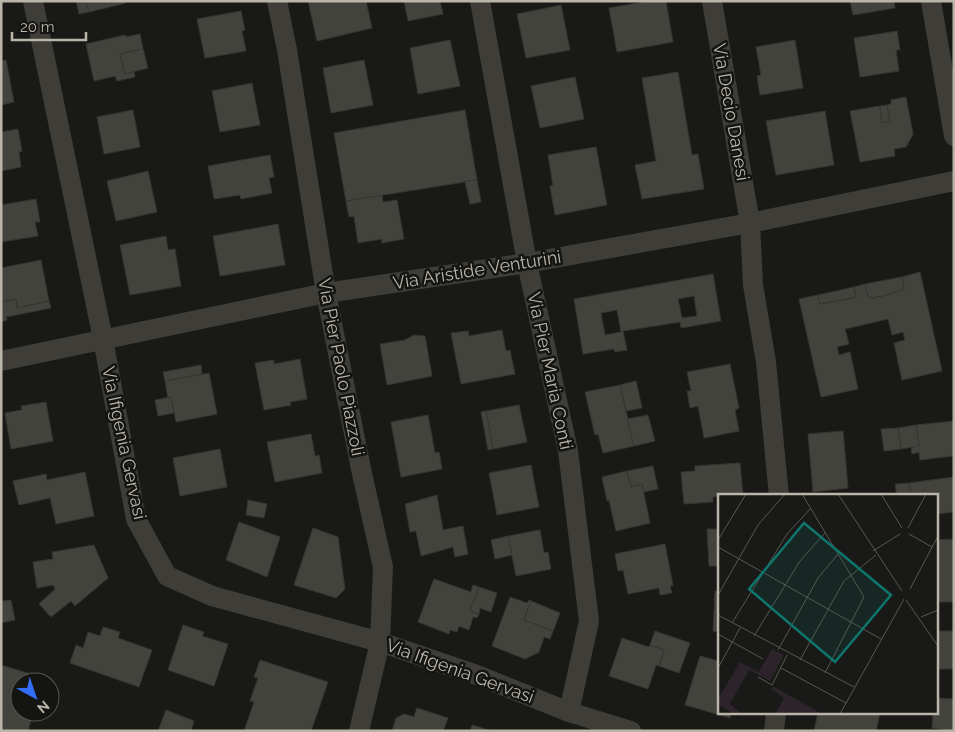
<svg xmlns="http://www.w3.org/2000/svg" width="955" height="732" viewBox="0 0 955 732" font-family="Raleway,sans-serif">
<rect width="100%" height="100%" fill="#191917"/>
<g fill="#43433e" stroke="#353531" fill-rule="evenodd">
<path d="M76,1H86L89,12L79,14Z"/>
<path d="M86,1H126V3L89,12Z"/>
<path d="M308,1H366L372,28L317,41Z"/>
<path d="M404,1H440L443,14L408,21Z"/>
<path d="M649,1H666L673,42L617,52L609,8Z"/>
<path d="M850,1H894L895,8L853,15Z"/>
<path d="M561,5L570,50L526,58L517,14Z"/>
<path d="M241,11L245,30L242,31L246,51L205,58L197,19Z"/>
<path d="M897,31L900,50H896L899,71L860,77L854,38Z"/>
<path d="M140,34L143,49L120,54L125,74L134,72L135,77L117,81L115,76L94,81L86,44L125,35L126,37Z"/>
<path d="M450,40L460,86L418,94L410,48Z"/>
<path d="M795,40L803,88L760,95L757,76L761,75L756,47Z"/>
<path d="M143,49L148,68L125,74L120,54Z"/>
<path d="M6,60L14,102L1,105V61Z"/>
<path d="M364,60L373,105L331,113L323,68Z"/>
<path d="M678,72L692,155L698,154L704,189L642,199L635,165L656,161L642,78Z"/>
<path d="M575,77L584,119L540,128L531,86Z"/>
<path d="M252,83L260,125L220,132L212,91Z"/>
<path d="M906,97L913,134L906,147L894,149L895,156L860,162L850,111L880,106L882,123L890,122L887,105L891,104V100Z"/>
<path d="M887,105L890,122L882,123L880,106Z"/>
<path d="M133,110L140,147L104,154L97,117Z"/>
<path d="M465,110L477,180L346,201L334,133Z"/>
<path d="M825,111L834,165L776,175L766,121Z"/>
<path d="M18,129L22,151L19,152L21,167L1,171V132Z"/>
<path d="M596,147L607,205L555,215L550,186L553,185L548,155Z"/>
<path d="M270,155L274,177L269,178L272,193L241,199L240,195L214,199L208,166Z"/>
<path d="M148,171L157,212L116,221L107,181Z"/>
<path d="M477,180L481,202L470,204L465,181Z"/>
<path d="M382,195L383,202L397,200L404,239L382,243V239L358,243L354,216L349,217L346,201Z"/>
<path d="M36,199L40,222H35L38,236L1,242V205Z"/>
<path d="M278,224L285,265L220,276L213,236Z"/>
<path d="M166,236L168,250L175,249L181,286L130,295L120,245Z"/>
<path d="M41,260L49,301L17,308L16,299L1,302V268Z"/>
<path d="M920,272L942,371L902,380L894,343L905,340L903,332L892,335L888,319L845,329L849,344L837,347L839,355L850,352L858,389L821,397L799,299L818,295L820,304L856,297L854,287L865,284L868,297L872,298L887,295L904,289L902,277Z"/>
<path d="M713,274L721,321L681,328L680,322L623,331L627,350L615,352L614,349L583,354L574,299ZM694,296L697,316L682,318L678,299ZM617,310L621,332L605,335L601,313Z"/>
<path d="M902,277L904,289L887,295L872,298L868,297L865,284Z"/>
<path d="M854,287L856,297L820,304L818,295Z"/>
<path d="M16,299L17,308L49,301L51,308L6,317L7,320L1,322V302Z"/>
<path d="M502,330L506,351L510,350L515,374L461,384L451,333L468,331L469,336Z"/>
<path d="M414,335L425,336L432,376L387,385L380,344L405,340Z"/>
<path d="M300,359L307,399L290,402L291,405L264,410L255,363L274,360V364Z"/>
<path d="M730,364L739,408L735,410L739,431L704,438L698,406L690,408L687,391H691L687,372Z"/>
<path d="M201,365L202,374L165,381L163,372Z"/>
<path d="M209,373L217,414L176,422L171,397L168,398L165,381Z"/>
<path d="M636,381L642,408L626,411L620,385Z"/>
<path d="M620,385L634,446L603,453L598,434L595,435L585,392Z"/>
<path d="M171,397L174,413L158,416L155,400Z"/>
<path d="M46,402L53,441L11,449L5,413L22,410L21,406Z"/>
<path d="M519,405L527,442L493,449L486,411Z"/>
<path d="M486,411L493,449L488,450L481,412Z"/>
<path d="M428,415L435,453L439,452L442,469L401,477L391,422Z"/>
<path d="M648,415L655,441L634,446L627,419Z"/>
<path d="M954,421V456L920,460L919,452L912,454L911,447L919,446L916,425Z"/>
<path d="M916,425L919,446L901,449L898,428Z"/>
<path d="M898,428L901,449L884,451L881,429Z"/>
<path d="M843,431L848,488L813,492L808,434Z"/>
<path d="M311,434L315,456L319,455L322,473L275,482L267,442Z"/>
<path d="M220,449L227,487L180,496L173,458Z"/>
<path d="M740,463L743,495L719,496L713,497V502L684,504L681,472L695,471V466Z"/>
<path d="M531,465L539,507L497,515L489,473Z"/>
<path d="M653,466L658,489L643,492L642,484L631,487L627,471Z"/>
<path d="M627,471L631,487L642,484L650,523L616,531L609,500L607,501L602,477Z"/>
<path d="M85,472L94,516L56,524L50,498L19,505L13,481L46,474L47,480Z"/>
<path d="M954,477V512L936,514V496H911L909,483Z"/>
<path d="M909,483L911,496H897L895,484Z"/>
<path d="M437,495L443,530L463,526L468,554L455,557L453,547L421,556L416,531L410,532L405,504Z"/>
<path d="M248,500L267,504L264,518L246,515Z"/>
<path d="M239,522L280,537L267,577L226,560Z"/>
<path d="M313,528L338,537L345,589L336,598L294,585Z"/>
<path d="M707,529H719V566H709Z"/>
<path d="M540,530L544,553L548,552L551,569L516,576L508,536Z"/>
<path d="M508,536L512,555L495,559L491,540Z"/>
<path d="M954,539V602H936V540Z"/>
<path d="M665,544L673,586H670L672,593L660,595L659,588L628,594L623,570L618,571L615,554Z"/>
<path d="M94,545L108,578L75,606L71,601L51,617L39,604L55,589L53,585L37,588L33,562L53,559L52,552Z"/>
<path d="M434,579L471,592L473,585L479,587L470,611L479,614L477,618L473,617L469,630L459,626L457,632L450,630L449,634L418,622Z"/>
<path d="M479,587L497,593L491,612L480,608L479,614L470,611Z"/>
<path d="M715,591H719V632L713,631Z"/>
<path d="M510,597L527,603L529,600L531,601L524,620L553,631L550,639L544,637L539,652L525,659L492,646Z"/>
<path d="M1,598L2,601L11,600L15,620L1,623Z"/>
<path d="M531,601L560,613L553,631L524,620Z"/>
<path d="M183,625L204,632L202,636L228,644L214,686L168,670Z"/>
<path d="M103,627L120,632L118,638L152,650L139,687L70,663L76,645L83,648L88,632L100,636Z"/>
<path d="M655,631L690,643L679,673L659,666L664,650L650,645Z"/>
<rect x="936" y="631" width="18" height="38"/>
<path d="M622,638L649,647L650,645L664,650L659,666L656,665L648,689L609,676Z"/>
<path d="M700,656L719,661V713H731L730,718L685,705Z"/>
<path d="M260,660L328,682L311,731H244L254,702L250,701L258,678L254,677Z"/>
<path d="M1,665L44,678L43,682H20V712H33L28,731H1Z"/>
<path d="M936,698L954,699V731L932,728L933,713H936Z"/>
<path d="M417,708L448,718L443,731H392L396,718L404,714L414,717Z"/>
<path d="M166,710L194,721L191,731H158Z"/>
<path d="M818,713H880L876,731H814Z"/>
<path d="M472,725L492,731H470Z"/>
</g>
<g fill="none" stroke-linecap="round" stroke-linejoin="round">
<g stroke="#3e3d38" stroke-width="20">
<path d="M33,1L103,339L136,519L167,576L212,596L380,642L477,675L569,712L631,731"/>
<path d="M277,1L287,50L326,293L361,469L383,567L380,642L359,731"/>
<path d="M480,1L527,263L568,451L589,621L569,712"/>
<path d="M712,1L750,223L753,285L766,362L779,496"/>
<path d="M931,1L954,136"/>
<path d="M1,361L326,293L527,263L750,223L954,181"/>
<path d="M774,731L776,713"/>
</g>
</g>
<g text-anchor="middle" stroke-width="5" stroke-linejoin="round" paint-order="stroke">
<g font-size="18" fill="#b9b5a9" stroke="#141412">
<text transform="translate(731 112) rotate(80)" y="6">Via Decio Danesi</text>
<text transform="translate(477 270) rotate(-9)" y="6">Via Aristide Venturini</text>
<text transform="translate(341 367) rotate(79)" y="6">Via Pier Paolo Piazzoli</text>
<text transform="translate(550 371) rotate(78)" y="6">Via Pier Maria Conti</text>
<text transform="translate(124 443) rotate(78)" y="6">Via Ifigenia Gervasi</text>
<text transform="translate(460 671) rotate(20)" y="6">Via Ifigenia Gervasi</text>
</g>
</g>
<g transform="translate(718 494)">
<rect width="220" height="220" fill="#191917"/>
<path d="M54,155L66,161L52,187L31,176L12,210L24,220H16L0,211V205L22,168L41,178ZM55,192L104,220H57L66,204L53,195Z" fill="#2c232b"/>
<path fill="none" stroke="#595751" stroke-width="1" d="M84,0L146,103L107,179M120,0L184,97M163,0L184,34M190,34L208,0M191,40L214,53M0,46L28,0M0,53L163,145M155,57L182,40M192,95L220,42M0,101L40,31L67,0M188,106L220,152M0,121L136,193M203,123L220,116M14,129L69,40L93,14M0,140L45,165M36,142L82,67L107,39M60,156L100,84L120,60M82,166L126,87L158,61M0,174L22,134M63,174L128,209M40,183L54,191L69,161M122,220L186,105"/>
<path fill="#0f766e" fill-opacity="0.15" stroke="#0f766e" stroke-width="2.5" d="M86,29L173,101L117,168L31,95Z"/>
<rect width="220" height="220" fill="none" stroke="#b9b5a9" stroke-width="2.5"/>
</g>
<rect width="955" height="732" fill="none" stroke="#b9b5a9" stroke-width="5"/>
<g transform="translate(35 697) rotate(140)"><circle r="24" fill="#141412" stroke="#56544e"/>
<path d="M0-4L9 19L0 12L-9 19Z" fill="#326ff6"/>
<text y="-8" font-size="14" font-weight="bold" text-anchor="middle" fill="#b9b5a9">N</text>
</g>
<path d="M12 32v8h74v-8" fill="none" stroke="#b9b5a9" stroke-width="2.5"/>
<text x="20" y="32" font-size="15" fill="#b9b5a9" stroke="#141412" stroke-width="4" paint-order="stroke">20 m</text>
</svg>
